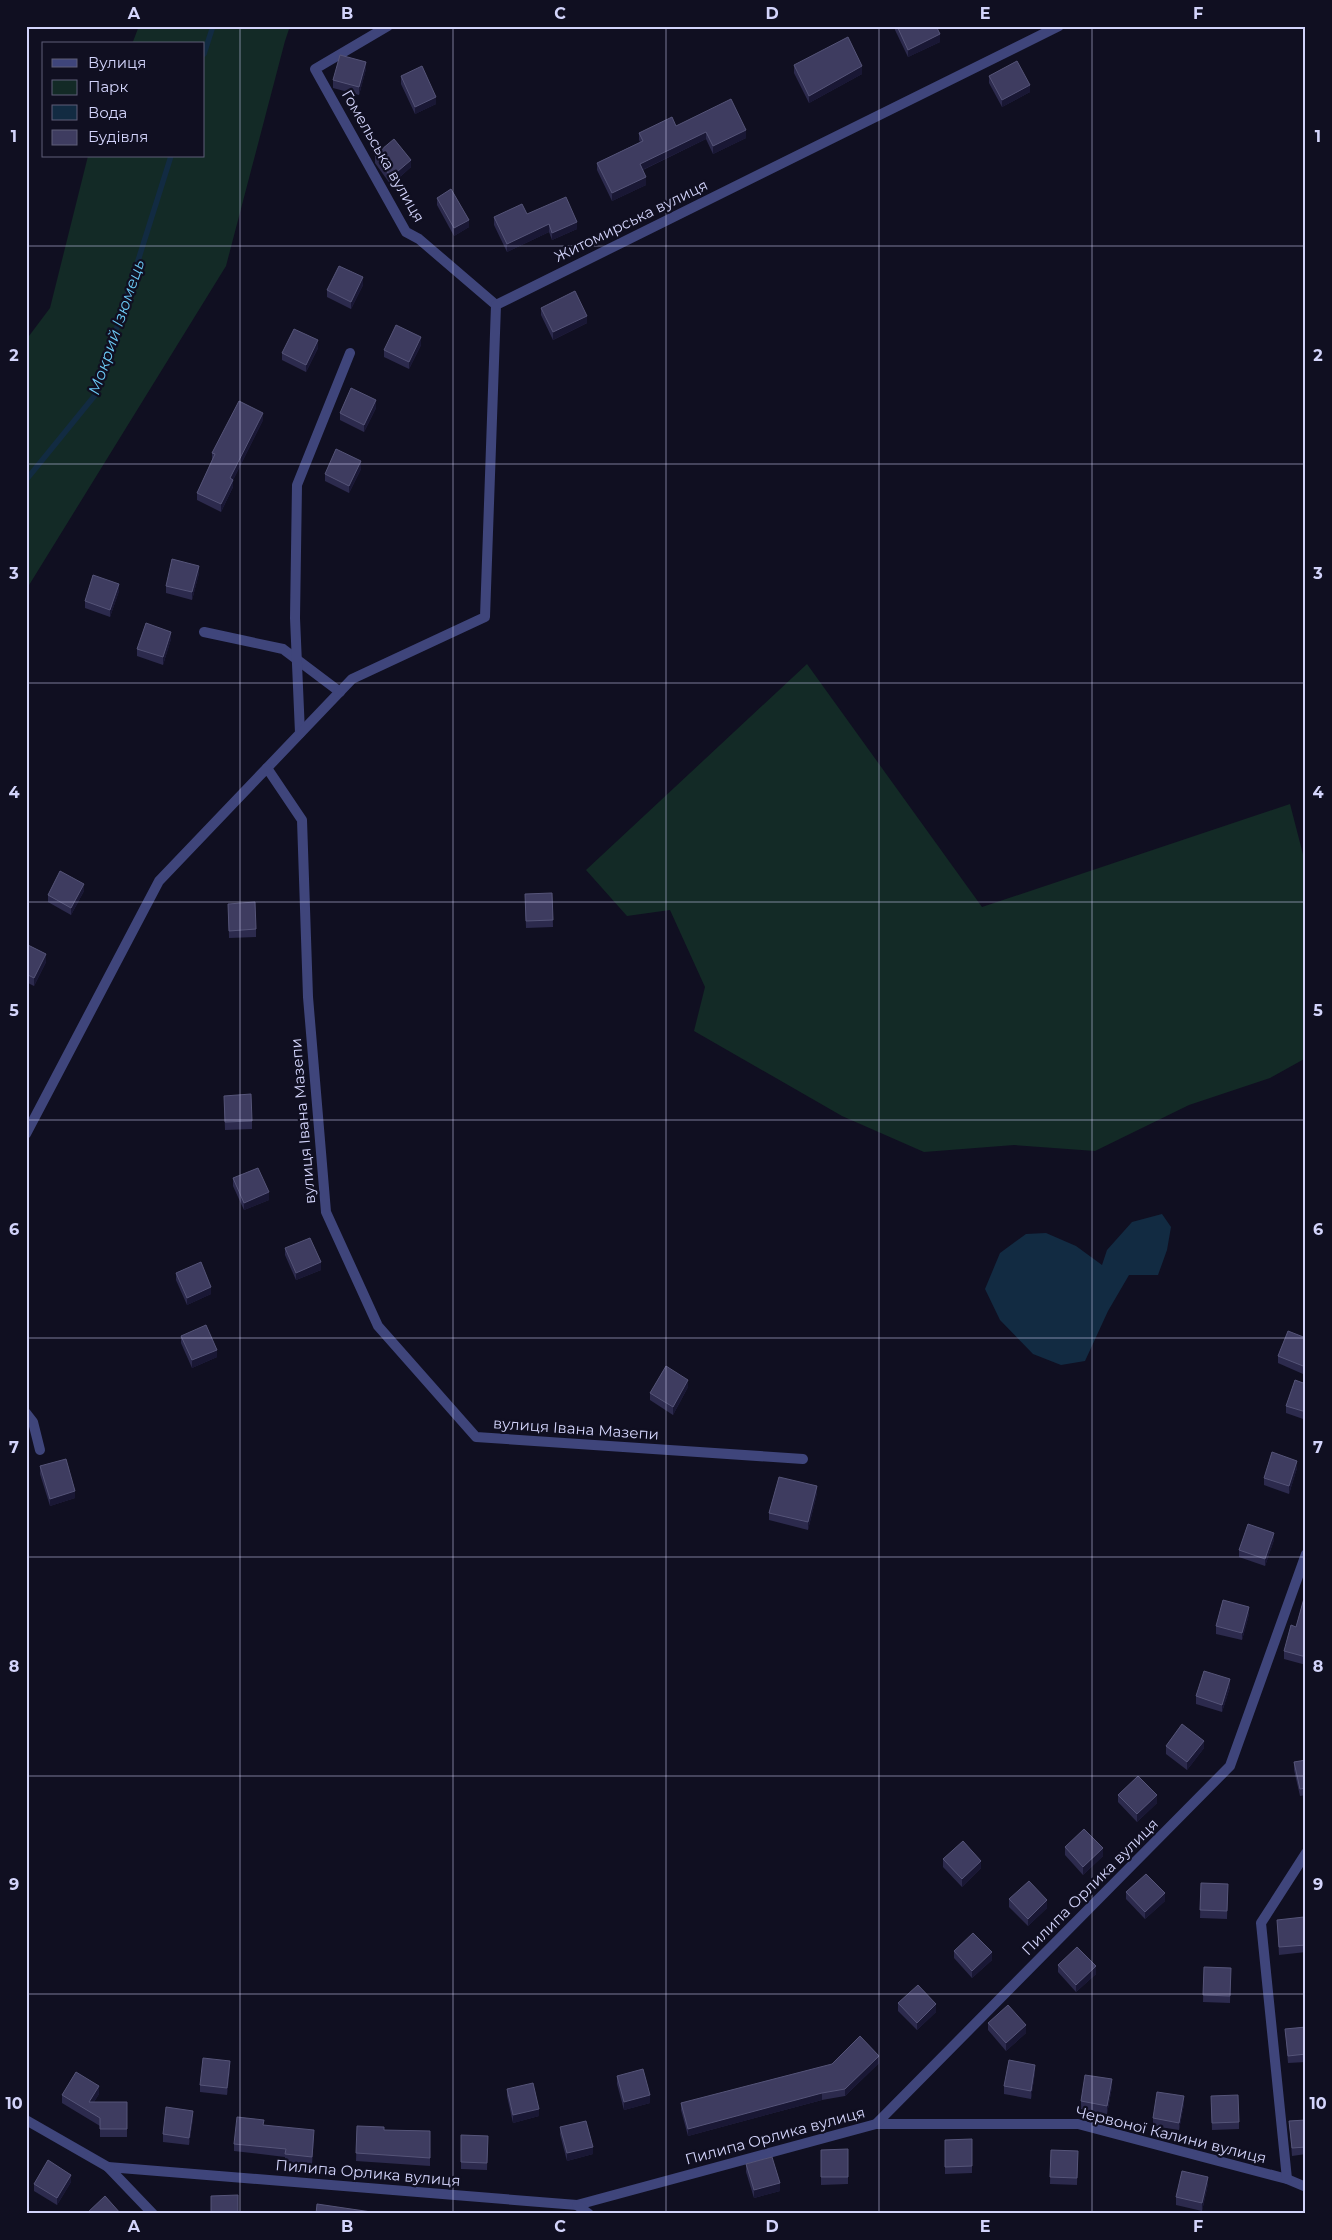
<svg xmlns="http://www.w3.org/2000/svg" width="1332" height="2240" viewBox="0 0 1332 2240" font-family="Montserrat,sans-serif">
<rect width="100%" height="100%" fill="#100f21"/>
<g fill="#132a26">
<path d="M139,26H290L285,41L226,266L26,590V340L50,308L88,156H204V44H132Z"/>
<path d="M807,664L982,907L1290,804L1306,866V1058L1270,1078L1189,1105L1095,1151L1014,1145L924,1152L842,1116L694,1031L705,987L670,910L627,916L586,870Z"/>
</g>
<path fill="#122b42" d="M1162,1214L1171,1227L1167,1250L1158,1275H1129L1108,1311L1085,1361L1061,1365L1033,1354L1000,1320L985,1289L1000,1253L1026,1234L1046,1233L1076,1246L1102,1265L1107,1250L1132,1222Z"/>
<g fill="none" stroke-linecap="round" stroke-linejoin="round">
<g stroke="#122b42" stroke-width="5.5">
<path d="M204,54L213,26"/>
<path d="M26,480L96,394L171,156"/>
</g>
<g stroke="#3f457b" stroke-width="10">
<path d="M204,632L283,649L340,692"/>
<path d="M300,733L295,618L297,485L350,353"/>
</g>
<g stroke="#3f457b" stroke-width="10">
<path d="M388,26L315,69L406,232L419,239L496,305"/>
<path d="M267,768L352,679L485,617L496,305L1059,26"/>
<path d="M26,1134L159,881L267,768L302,820L308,997L326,1212L378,1326L476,1437L803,1459"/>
<path d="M26,1413L33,1422L40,1450"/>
<path d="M876,2124H1078L1287,2179L1306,2187"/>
<path d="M108,2167L577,2205L876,2124L1230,1766L1306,1554"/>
<path d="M1287,2179L1261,1923L1306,1853"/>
<path d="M577,2205L589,2214"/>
</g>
<path stroke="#3f457b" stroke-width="10" d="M26,2120L108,2167L153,2214"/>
</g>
<g fill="#2c2a4d">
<path d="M895,26H936L940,42L908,57L895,30Z"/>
<path d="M794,65L862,74L809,103L794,73Z"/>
<path d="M366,69L359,95L333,88V80Z"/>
<path d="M401,76L436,104L415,114L401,84Z"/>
<path d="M989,76L1030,92L1002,107L989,83Z"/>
<path d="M676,126L746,138L713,154L706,139L643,170L646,185L612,201L597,170V163L640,142L639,140V133Z"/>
<path d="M375,155L411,167L391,185L375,163Z"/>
<path d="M437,198L469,227L454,236L437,205Z"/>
<path d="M527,214L577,229L552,240L549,232L507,252L494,225V217Z"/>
<path d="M363,285L351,309L327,297V290Z"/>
<path d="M541,308L587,323L553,340L541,315Z"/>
<path d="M421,345L409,369L384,357V350Z"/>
<path d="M318,348L306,372L282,360V353Z"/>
<path d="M376,408L364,432L340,420V413Z"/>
<path d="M263,420L233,480V487L221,512L197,500V493L212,460V453Z"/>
<path d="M361,469L349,493L325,481V474Z"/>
<path d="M199,573L192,600L166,593V586Z"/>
<path d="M119,591L110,617L85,608V601Z"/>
<path d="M171,639L163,665L137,656V649Z"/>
<path d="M84,891L71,915L48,902V895Z"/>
<path d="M552,893L553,927L526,928L525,901Z"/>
<path d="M228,904L256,929V937L229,938Z"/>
<path d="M26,944L46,962L34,986L26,982Z"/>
<path d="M224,1103L252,1121V1129L225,1130Z"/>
<path d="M233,1178L269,1200L244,1210L233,1186Z"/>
<path d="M285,1248L321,1270L296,1280L285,1255Z"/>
<path d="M176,1273L211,1294L187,1305L176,1280Z"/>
<path d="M181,1336L217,1357L192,1368L181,1343Z"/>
<path d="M1306,1338V1366L1303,1374L1278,1363V1356Z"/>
<path d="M1306,1384V1420L1286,1413V1406Z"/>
<path d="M688,1387L673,1415L650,1400V1393Z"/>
<path d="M40,1466L75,1498L50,1506L40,1474Z"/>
<path d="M1297,1468L1289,1494L1264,1485V1478Z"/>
<path d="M817,1493L808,1530L769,1520V1513Z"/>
<path d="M1274,1540L1265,1566L1239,1557V1550Z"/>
<path d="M1306,1591V1665L1284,1659V1651L1296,1627Z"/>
<path d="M1249,1614L1242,1640L1216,1634V1626Z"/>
<path d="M1230,1687L1222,1712L1196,1704V1696Z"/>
<path d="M1166,1746L1204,1748L1187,1770L1166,1754Z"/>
<path d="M1306,1760V1795L1300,1796L1294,1770V1762Z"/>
<path d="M1118,1795L1157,1803L1137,1822L1118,1802Z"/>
<path d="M1065,1847L1103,1856L1083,1875L1065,1855Z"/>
<path d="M943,1859L981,1868L962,1887L943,1867Z"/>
<path d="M1201,1883L1228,1884L1227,1919L1200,1918Z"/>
<path d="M1126,1892L1165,1901L1145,1919L1126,1899Z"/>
<path d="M1009,1899L1047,1908L1028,1926L1009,1907Z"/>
<path d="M1277,1920L1306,1937V1952L1279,1955Z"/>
<path d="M954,1951L992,1960L972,1978L954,1958Z"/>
<path d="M1058,1965L1096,1974L1076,1992L1058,1972Z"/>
<path d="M1204,1967L1231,1968L1230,2003L1203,2002Z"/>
<path d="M898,2003L936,2012L917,2030L898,2011Z"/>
<path d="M988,2023L1026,2033L1006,2051L988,2030Z"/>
<path d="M1306,2027V2062L1288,2063L1285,2029Z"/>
<path d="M879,2063L845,2096L822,2100L688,2136L681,2110V2103Z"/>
<path d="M230,2069L227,2095L200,2092V2085Z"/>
<path d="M1035,2072L1031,2099L1004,2094V2086Z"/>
<path d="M617,2076L650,2103L624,2110L617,2084Z"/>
<path d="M1112,2087L1107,2114L1081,2109V2101Z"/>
<path d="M507,2089L539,2116L513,2123L507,2096Z"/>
<path d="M99,2094L94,2102H127V2137H100V2126L62,2103V2095Z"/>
<path d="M1211,2103L1239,2122V2129L1212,2130Z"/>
<path d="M1184,2104L1179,2130L1153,2126V2118Z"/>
<path d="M193,2118L189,2145L163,2142V2134Z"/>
<path d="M1306,2120V2154L1292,2156L1289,2121Z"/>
<path d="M264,2125L314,2137L312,2164L285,2162V2157L234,2151V2144Z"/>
<path d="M357,2126L384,2130L430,2131V2166L356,2161Z"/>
<path d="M560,2127L593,2154L567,2161L560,2134Z"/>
<path d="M461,2135L488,2136L487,2170L461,2169Z"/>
<path d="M972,2139V2173L945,2174V2140Z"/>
<path d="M848,2149V2184L821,2185V2150Z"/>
<path d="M1051,2150L1078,2151L1077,2185L1050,2184Z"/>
<path d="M746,2164L780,2191L754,2198L746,2172Z"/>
<path d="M71,2182L57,2205L34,2191V2184Z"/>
<path d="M1208,2184L1202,2211L1176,2205V2197Z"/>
</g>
<g fill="#191734">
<path d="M940,34V42L908,57V50Z"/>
<path d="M366,62V69L359,95V87Z"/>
<path d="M862,66V74L809,103V96Z"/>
<path d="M1030,85V92L1002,107V100Z"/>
<path d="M436,97V104L415,114V107Z"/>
<path d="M746,130V138L713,154V146Z"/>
<path d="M706,132V139L640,171V164Z"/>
<path d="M411,160V167L391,185V177Z"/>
<path d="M646,177V185L612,201V193Z"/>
<path d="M469,220V227L454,236V228Z"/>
<path d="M577,222V229L552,240V233Z"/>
<path d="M549,224V232L507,252V244Z"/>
<path d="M363,277V285L351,309V302Z"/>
<path d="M587,316V323L553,340V332Z"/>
<path d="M421,337V345L409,369V362Z"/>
<path d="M318,340V348L306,372V365Z"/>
<path d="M376,400V408L364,432V425Z"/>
<path d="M263,413V420L230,486V478Z"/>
<path d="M361,461V469L349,493V486Z"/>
<path d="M233,480V487L221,512V504Z"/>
<path d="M199,566V573L192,600V592Z"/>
<path d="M119,584V591L110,617V610Z"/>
<path d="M171,632V639L163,665V657Z"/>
<path d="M84,884V891L71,915V908Z"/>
<path d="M46,954V962L34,986V978Z"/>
<path d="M269,1192V1200L244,1210V1203Z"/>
<path d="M321,1262V1270L296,1280V1273Z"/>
<path d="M211,1287V1294L187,1305V1298Z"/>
<path d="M217,1350V1357L192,1368V1360Z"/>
<path d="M1306,1359V1366L1303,1374V1366Z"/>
<path d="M688,1380V1387L673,1415V1407Z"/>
<path d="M1297,1461V1468L1289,1494V1486Z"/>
<path d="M817,1486V1493L808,1530V1522Z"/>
<path d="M75,1491V1498L50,1506V1499Z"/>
<path d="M1274,1533V1540L1265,1566V1559Z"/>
<path d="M1249,1607V1614L1242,1640V1633Z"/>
<path d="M1230,1679V1687L1222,1712V1705Z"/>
<path d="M1204,1741V1748L1187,1770V1762Z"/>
<path d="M1157,1795V1803L1137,1822V1814Z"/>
<path d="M1103,1848V1856L1083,1875V1867Z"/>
<path d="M981,1861V1868L962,1887V1879Z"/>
<path d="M1165,1893V1901L1145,1919V1912Z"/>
<path d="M1047,1900V1908L1028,1926V1919Z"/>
<path d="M992,1952V1960L972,1978V1971Z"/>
<path d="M1096,1966V1974L1076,1992V1985Z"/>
<path d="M936,2004V2012L917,2030V2023Z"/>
<path d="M1026,2025V2033L1006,2051V2043Z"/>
<path d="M879,2056V2063L845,2096V2089Z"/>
<path d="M230,2061V2069L227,2095V2088Z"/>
<path d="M1035,2065V2072L1031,2099V2091Z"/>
<path d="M1112,2079V2087L1107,2114V2106Z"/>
<path d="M99,2086V2094L89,2110V2102Z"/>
<path d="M822,2093V2100L688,2136V2129Z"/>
<path d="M650,2095V2103L624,2110V2102Z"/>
<path d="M1184,2096V2104L1179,2130V2123Z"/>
<path d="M539,2109V2116L513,2123V2115Z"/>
<path d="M193,2111V2118L189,2145V2138Z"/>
<path d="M314,2130V2137L312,2164V2157Z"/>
<path d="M593,2147V2154L567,2161V2153Z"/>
<path d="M71,2175V2182L57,2205V2198Z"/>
<path d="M1208,2177V2184L1202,2211V2203Z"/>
<path d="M780,2183V2191L754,2198V2190Z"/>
</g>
<g fill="#3e3c60" stroke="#555478">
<path d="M897,26H936L940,34L908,50Z"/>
<path d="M848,37L862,66L809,96L794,65Z"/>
<path d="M340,55L366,62L359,87L333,80Z"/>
<path d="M1017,61L1030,85L1002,100L989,76Z"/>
<path d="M422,66L436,97L415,107L401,76Z"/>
<path d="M731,99L746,130L713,146L706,132L640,164L646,177L612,193L597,163L643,141L639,133L672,117L676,126Z"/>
<path d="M394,139L411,160L391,177L375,155Z"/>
<path d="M451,189L469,220L454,228L437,198Z"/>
<path d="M566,197L577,222L552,233L549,224L507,244L494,217L522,204L527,214Z"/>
<path d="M339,266L363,277L351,302L327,290Z"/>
<path d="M575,291L587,316L553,332L541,308Z"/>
<path d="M396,325L421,337L409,362L384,350Z"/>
<path d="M294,329L318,340L306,365L282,353Z"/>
<path d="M351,388L376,400L364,425L340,413Z"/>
<path d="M239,401L263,413L230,478L233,480L221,504L197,493L215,454L212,453Z"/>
<path d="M336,449L361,461L349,486L325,474Z"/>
<path d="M172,559L199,566L192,592L166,586Z"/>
<path d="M93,575L119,584L110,610L85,601Z"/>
<path d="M146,623L171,632L163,657L137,649Z"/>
<path d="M60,871L84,884L71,908L48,895Z"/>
<path d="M552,893L553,920L526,921L525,894Z"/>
<path d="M255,902L256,929L229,931L228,904Z"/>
<path d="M26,944L46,954L34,978L26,974Z"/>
<path d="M251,1094L252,1121L225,1122L224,1096Z"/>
<path d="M258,1168L269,1192L244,1203L233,1178Z"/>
<path d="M310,1238L321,1262L296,1273L285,1248Z"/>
<path d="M201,1262L211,1287L187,1298L176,1273Z"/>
<path d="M206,1325L217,1350L192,1360L181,1336Z"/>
<path d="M1288,1331L1306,1338V1359L1303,1366L1278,1356Z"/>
<path d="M666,1366L688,1380L673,1407L650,1393Z"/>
<path d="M1295,1380L1306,1384V1412L1286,1406Z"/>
<path d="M1272,1452L1297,1461L1289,1486L1264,1478Z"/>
<path d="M66,1459L75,1491L50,1499L40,1466Z"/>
<path d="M779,1477L817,1486L808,1522L769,1513Z"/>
<path d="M1248,1524L1274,1533L1265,1559L1239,1550Z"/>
<path d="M1306,1591V1657L1284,1651L1291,1625L1296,1627Z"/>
<path d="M1223,1600L1249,1607L1242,1633L1216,1626Z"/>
<path d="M1204,1671L1230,1679L1222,1705L1196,1696Z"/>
<path d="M1182,1724L1204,1741L1187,1762L1166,1746Z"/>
<path d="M1306,1760V1788L1300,1789L1294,1762Z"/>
<path d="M1138,1776L1157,1795L1137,1814L1118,1795Z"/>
<path d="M1084,1829L1103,1848L1083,1867L1065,1847Z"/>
<path d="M963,1841L981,1861L962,1879L943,1859Z"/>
<path d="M1146,1874L1165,1893L1145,1912L1126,1892Z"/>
<path d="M1029,1881L1047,1900L1028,1919L1009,1899Z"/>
<path d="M1201,1883L1228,1884L1227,1911L1200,1910Z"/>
<path d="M1304,1917L1306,1945L1279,1947L1277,1920Z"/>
<path d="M973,1933L992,1952L972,1971L954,1951Z"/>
<path d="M1077,1947L1096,1966L1076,1985L1058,1965Z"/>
<path d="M1204,1967L1231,1968L1230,1996L1203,1995Z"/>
<path d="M918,1985L936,2004L917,2023L898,2003Z"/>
<path d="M1008,2005L1026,2025L1006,2043L988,2023Z"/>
<path d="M1306,2027V2054L1288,2056L1285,2029Z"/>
<path d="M860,2036L879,2056L845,2089L822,2093L688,2129L681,2103L832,2064Z"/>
<path d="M203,2058L230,2061L227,2088L200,2085Z"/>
<path d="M1009,2060L1035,2065L1031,2091L1004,2086Z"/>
<path d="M643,2069L650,2095L624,2102L617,2076Z"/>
<path d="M76,2072L99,2086L89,2102H127V2129H100V2118L62,2095Z"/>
<path d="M1085,2075L1112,2079L1107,2106L1081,2101Z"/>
<path d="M533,2083L539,2109L513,2115L507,2089Z"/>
<path d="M1157,2092L1184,2096L1179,2123L1153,2118Z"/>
<path d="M1238,2095L1239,2122L1212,2123L1211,2096Z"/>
<path d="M166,2107L193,2111L189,2138L163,2134Z"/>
<path d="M237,2117L264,2120L263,2125L314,2130L312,2157L285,2154L286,2149L234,2144Z"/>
<path d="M1306,2120V2147L1292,2148L1289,2121Z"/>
<path d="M586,2121L593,2147L567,2153L560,2127Z"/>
<path d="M357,2126L384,2127V2130L430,2131V2158L356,2153Z"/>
<path d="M461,2135L488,2136L487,2163L461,2162Z"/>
<path d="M972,2139V2166L945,2167V2140Z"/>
<path d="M848,2149V2177H821V2150Z"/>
<path d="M1051,2150L1078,2151L1077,2178L1050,2177Z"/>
<path d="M772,2157L780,2183L754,2190L746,2164Z"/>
<path d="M48,2160L71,2175L57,2198L34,2184Z"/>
<path d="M1182,2171L1208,2177L1202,2203L1176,2197Z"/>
<path d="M238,2195V2214H211V2196Z"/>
<path d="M105,2196L121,2214H86Z"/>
<path d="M317,2204L385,2214H316Z"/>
</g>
<path fill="none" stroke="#d3d4fb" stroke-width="1" stroke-opacity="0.55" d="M240,26V2214M453,26V2214M666,26V2214M879,26V2214M1092,26V2214M26,246H1306M26,464H1306M26,683H1306M26,902H1306M26,1120H1306M26,1338H1306M26,1557H1306M26,1776H1306M26,1994H1306"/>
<g text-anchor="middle" stroke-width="4.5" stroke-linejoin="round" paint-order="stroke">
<g font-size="15" fill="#d3d4fb" stroke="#100f21">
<text transform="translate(383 156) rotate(60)" y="5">Гомельська вулиця</text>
<text transform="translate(631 221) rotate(-26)" y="5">Житомирська вулиця</text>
<text transform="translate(303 1121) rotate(-95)" y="5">вулиця Івана Мазепи</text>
<text transform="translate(576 1429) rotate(4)" y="5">вулиця Івана Мазепи</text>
<text transform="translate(1090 1887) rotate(-45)" y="5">Пилипа Орлика вулиця</text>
<text transform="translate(1171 2135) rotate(14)" y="5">Червоної Калини вулиця</text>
<text transform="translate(775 2136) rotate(-15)" y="5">Пилипа Орлика вулиця</text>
<text transform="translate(368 2173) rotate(5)" y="5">Пилипа Орлика вулиця</text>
</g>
<g font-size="16" font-style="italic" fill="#6ac7f2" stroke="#100f21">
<text transform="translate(116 327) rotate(-71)" y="6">Мокрий Ізюмець</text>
</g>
</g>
<rect width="1332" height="2240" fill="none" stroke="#100f21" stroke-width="55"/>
<rect x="42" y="42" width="162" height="115" fill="#100f21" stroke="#5e5e78"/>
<rect x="52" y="59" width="25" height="8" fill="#3f457b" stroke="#5e5e78"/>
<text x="88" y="68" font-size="15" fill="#d3d4fb">Вулиця</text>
<rect x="52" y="80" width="25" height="15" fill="#132a26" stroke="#5e5e78"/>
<text x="88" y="92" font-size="15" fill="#d3d4fb">Парк</text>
<rect x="52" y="105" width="25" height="15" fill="#122b42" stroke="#5e5e78"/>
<text x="88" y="118" font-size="15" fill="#d3d4fb">Вода</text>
<rect x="52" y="130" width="25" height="15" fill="#3e3c60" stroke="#5e5e78"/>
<text x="88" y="142" font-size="15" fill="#d3d4fb">Будівля</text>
<rect x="28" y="28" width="1276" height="2184" fill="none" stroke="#d3d4fb" stroke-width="2"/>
<g font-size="16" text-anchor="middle" font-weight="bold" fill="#d3d4fb">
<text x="134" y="19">A</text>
<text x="347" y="19">B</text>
<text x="560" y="19">C</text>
<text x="772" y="19">D</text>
<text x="985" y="19">E</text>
<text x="1198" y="19">F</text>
<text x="14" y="142">1</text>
<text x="1318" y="142">1</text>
<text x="14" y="361">2</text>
<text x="1318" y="361">2</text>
<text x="14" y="579">3</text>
<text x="1318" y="579">3</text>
<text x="14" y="798">4</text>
<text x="1318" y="798">4</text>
<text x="14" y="1016">5</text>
<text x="1318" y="1016">5</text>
<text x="14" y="1235">6</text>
<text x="1318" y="1235">6</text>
<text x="14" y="1453">7</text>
<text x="1318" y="1453">7</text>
<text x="14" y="1672">8</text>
<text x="1318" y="1672">8</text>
<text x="14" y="1890">9</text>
<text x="1318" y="1890">9</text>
<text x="14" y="2109">10</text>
<text x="1318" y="2109">10</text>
<text x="134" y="2232">A</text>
<text x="347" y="2232">B</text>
<text x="560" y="2232">C</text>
<text x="772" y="2232">D</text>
<text x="985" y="2232">E</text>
<text x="1198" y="2232">F</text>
</g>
</svg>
